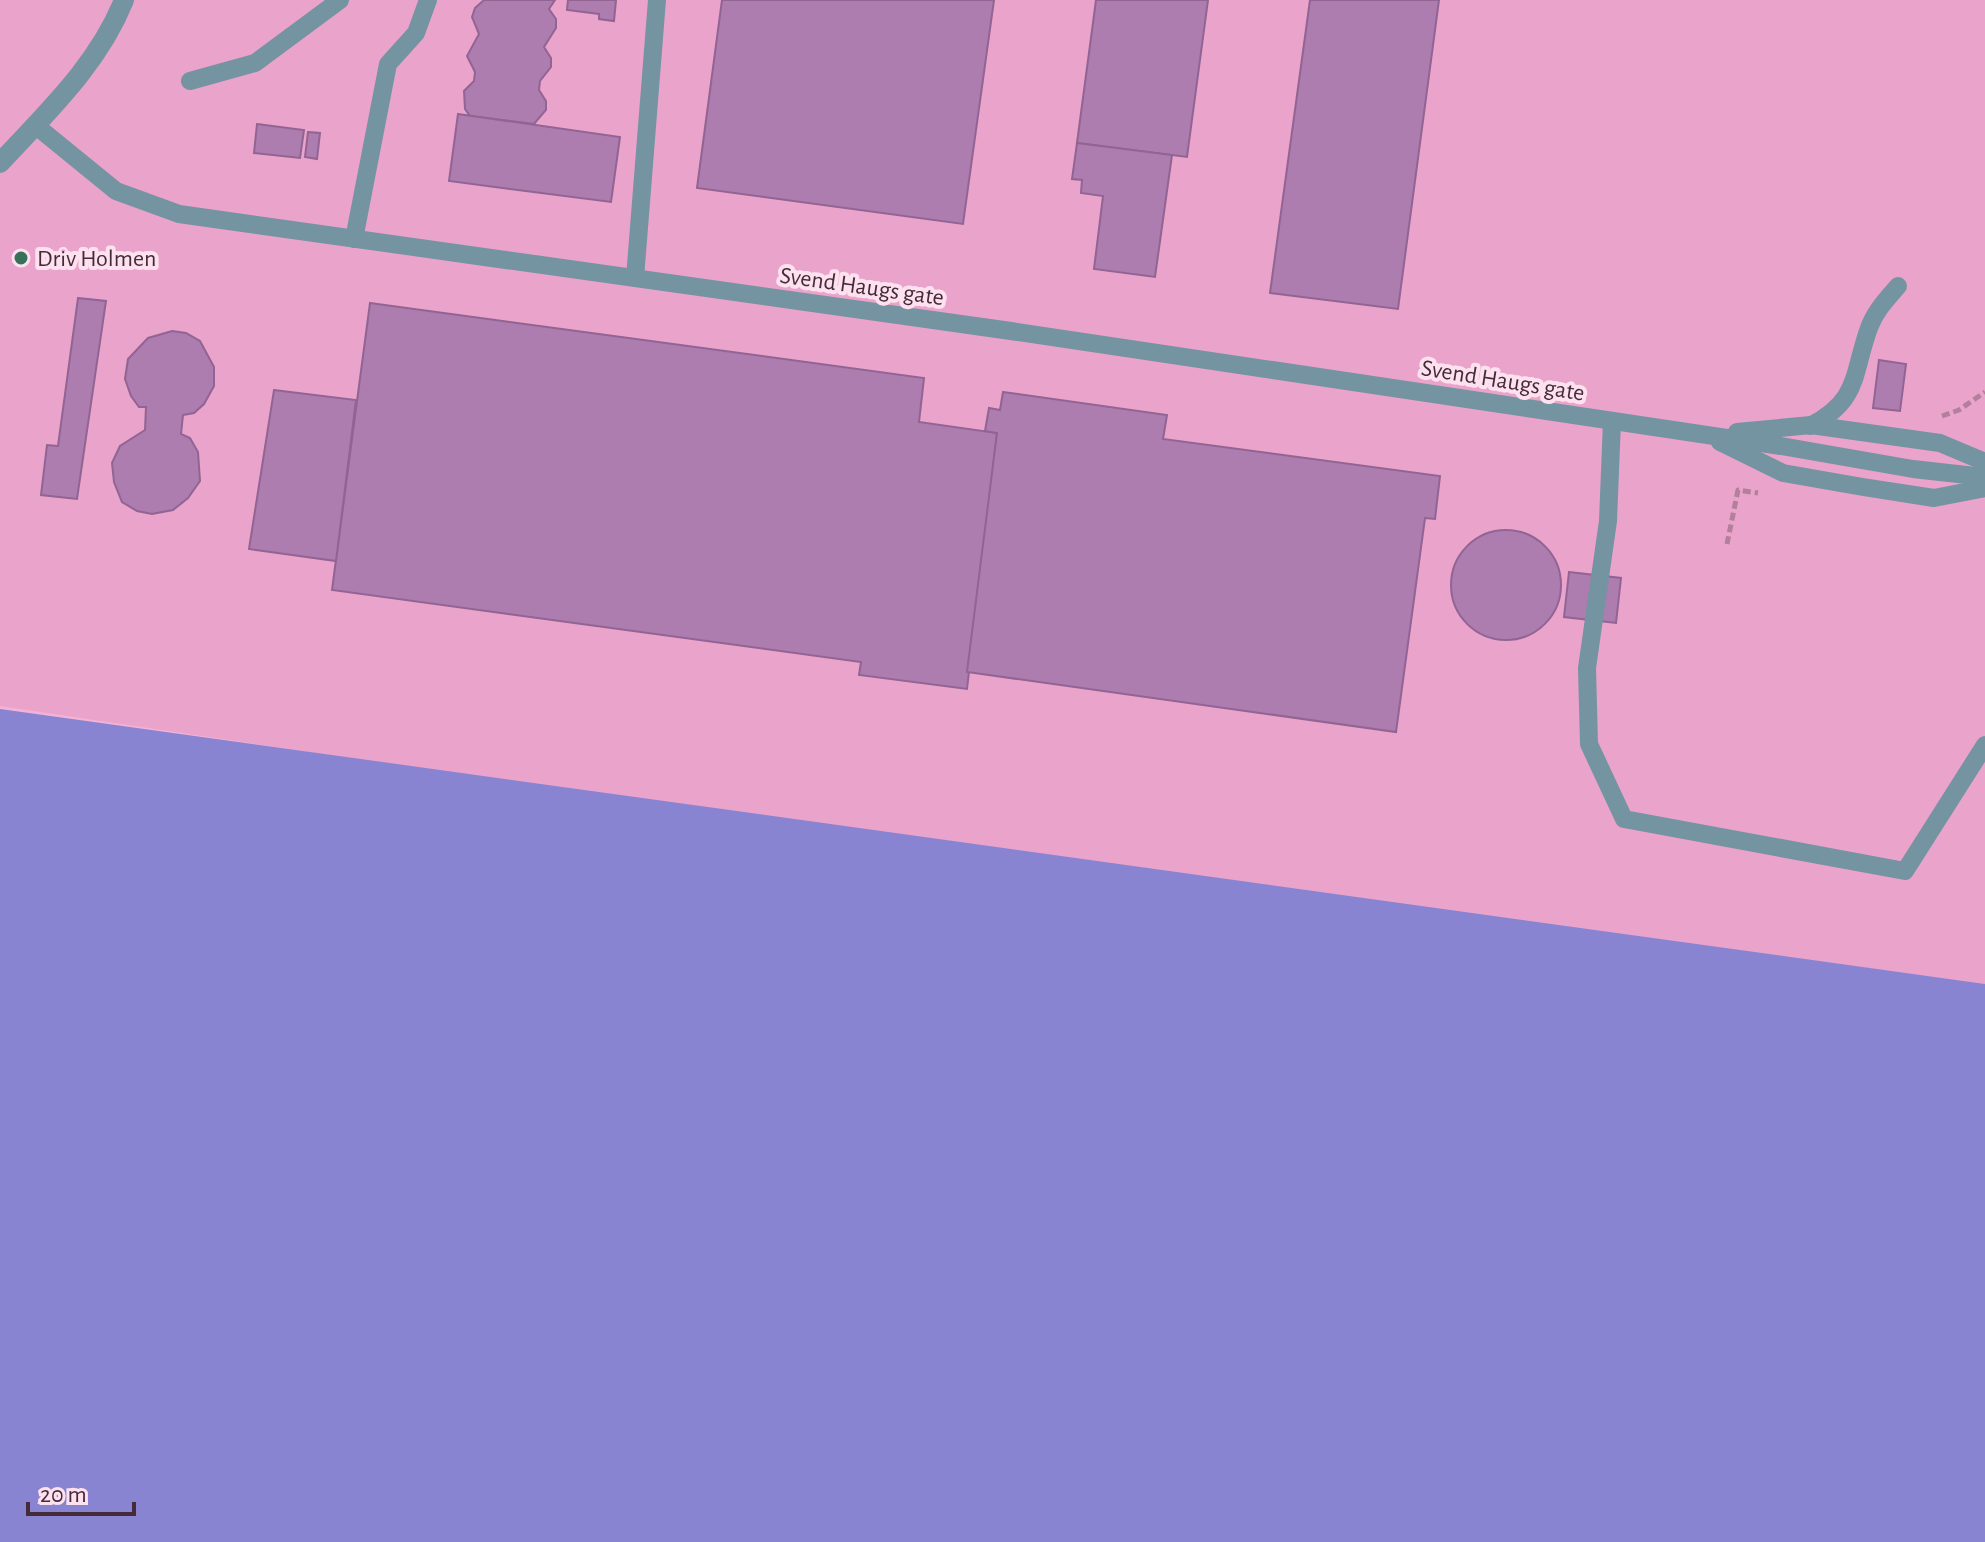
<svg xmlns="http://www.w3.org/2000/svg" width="1985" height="1542" viewBox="0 0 1985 1542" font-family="'Alegreya Sans',sans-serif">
<rect width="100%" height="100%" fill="#f4b2d6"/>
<path fill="#eaa3ca" d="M0,0H1985V984L592,794L0,706Z"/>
<path fill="#8884d2" d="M0,709L1985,984V1542H0Z"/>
<g fill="#ac7dae" stroke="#926494" stroke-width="2">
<path d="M484,0H555L549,9L556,19V28L544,47L551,58V67L540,81L539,90L546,101V110L534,124L470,116L465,109L464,91L474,81L475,72L467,56L479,34L472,17L475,8Z"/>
<path d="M568,0H616L614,21L599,19V14L567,10Z"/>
<path d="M722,0H994L963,224L697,188Z"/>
<path d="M1096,0H1208L1187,157L1077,143Z"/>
<path d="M1310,0H1439L1398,309L1270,293Z"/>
<path d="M458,114L620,137L611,202L449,181Z"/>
<path d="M257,124L304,130L300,158L254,153Z"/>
<path d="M308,132L320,133L317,159L305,157Z"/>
<path d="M1077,143L1172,155L1155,277L1094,269L1103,196L1081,193L1082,180L1072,179Z"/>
<path d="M78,298L106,301L77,499L41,495L47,445L58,446Z"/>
<path d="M370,303L924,378L919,422L997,433L967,689L859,675L861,662L332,590Z"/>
<path d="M172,331L186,333L200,341L214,367V386L204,404L194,413L183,415L181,434L190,438L198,452L200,481L188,498L173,510L152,514L137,511L122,502L114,482L112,463L120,446L145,430L146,407H139L131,396L125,379L128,359L148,338Z"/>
<path d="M1879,360L1906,364L1900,411L1873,408Z"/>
<path d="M274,390L356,400L336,561L249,549Z"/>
<path d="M1003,392L1167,415L1163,439L1440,476L1435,519L1425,518L1396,732L967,672L997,433L985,431L989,408L1000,410Z"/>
<circle cx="1506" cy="585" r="55"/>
<path d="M1569,572L1621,578L1616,623L1564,617Z"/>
</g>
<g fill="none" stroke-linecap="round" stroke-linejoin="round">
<g stroke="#b3809c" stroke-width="5" stroke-dasharray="8 4" stroke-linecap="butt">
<path d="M1942,416L1959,410L1985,392"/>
<path d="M1727,544L1738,490L1758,493"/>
</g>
<g stroke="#7594a1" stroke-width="18">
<path d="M190,81L255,63L340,0"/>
<path d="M35,125L116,191L179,214L1011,331L1781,446L1913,469L1985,477"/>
<path d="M354,239L388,64L416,33L428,0"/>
<path d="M635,278L657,0"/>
<path d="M1612,421L1608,521L1587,668L1589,744L1624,819L1905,871L1985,745"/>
<path d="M1810,426C1860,400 1852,375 1869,328C1875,311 1887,299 1898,286"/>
<path d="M1737,432L1811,425L1940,443L1985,462"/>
<path d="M1720,442L1783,473L1863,487L1934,498L1985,488"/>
</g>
<path stroke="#7594a1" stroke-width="20" d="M0,163C47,112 98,65 124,0"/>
</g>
<circle fill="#37715a" stroke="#fde1ef" stroke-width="3" cx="21" cy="258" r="8"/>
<g text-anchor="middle" stroke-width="8" stroke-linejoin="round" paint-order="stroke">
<g font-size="24" fill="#452b3a" stroke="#fde1ef" text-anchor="start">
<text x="37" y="266">Driv Holmen</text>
</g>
<g font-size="24" fill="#452b3a" stroke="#fde1ef">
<text transform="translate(862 286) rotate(8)" y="8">Svend Haugs gate</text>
<text transform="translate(1503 380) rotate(9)" y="8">Svend Haugs gate</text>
</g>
</g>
<path d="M28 1502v12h106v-12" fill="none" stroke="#452b3a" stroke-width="4"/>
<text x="40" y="1502" font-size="24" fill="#452b3a" stroke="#fde1ef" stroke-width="6" paint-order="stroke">20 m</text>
</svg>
